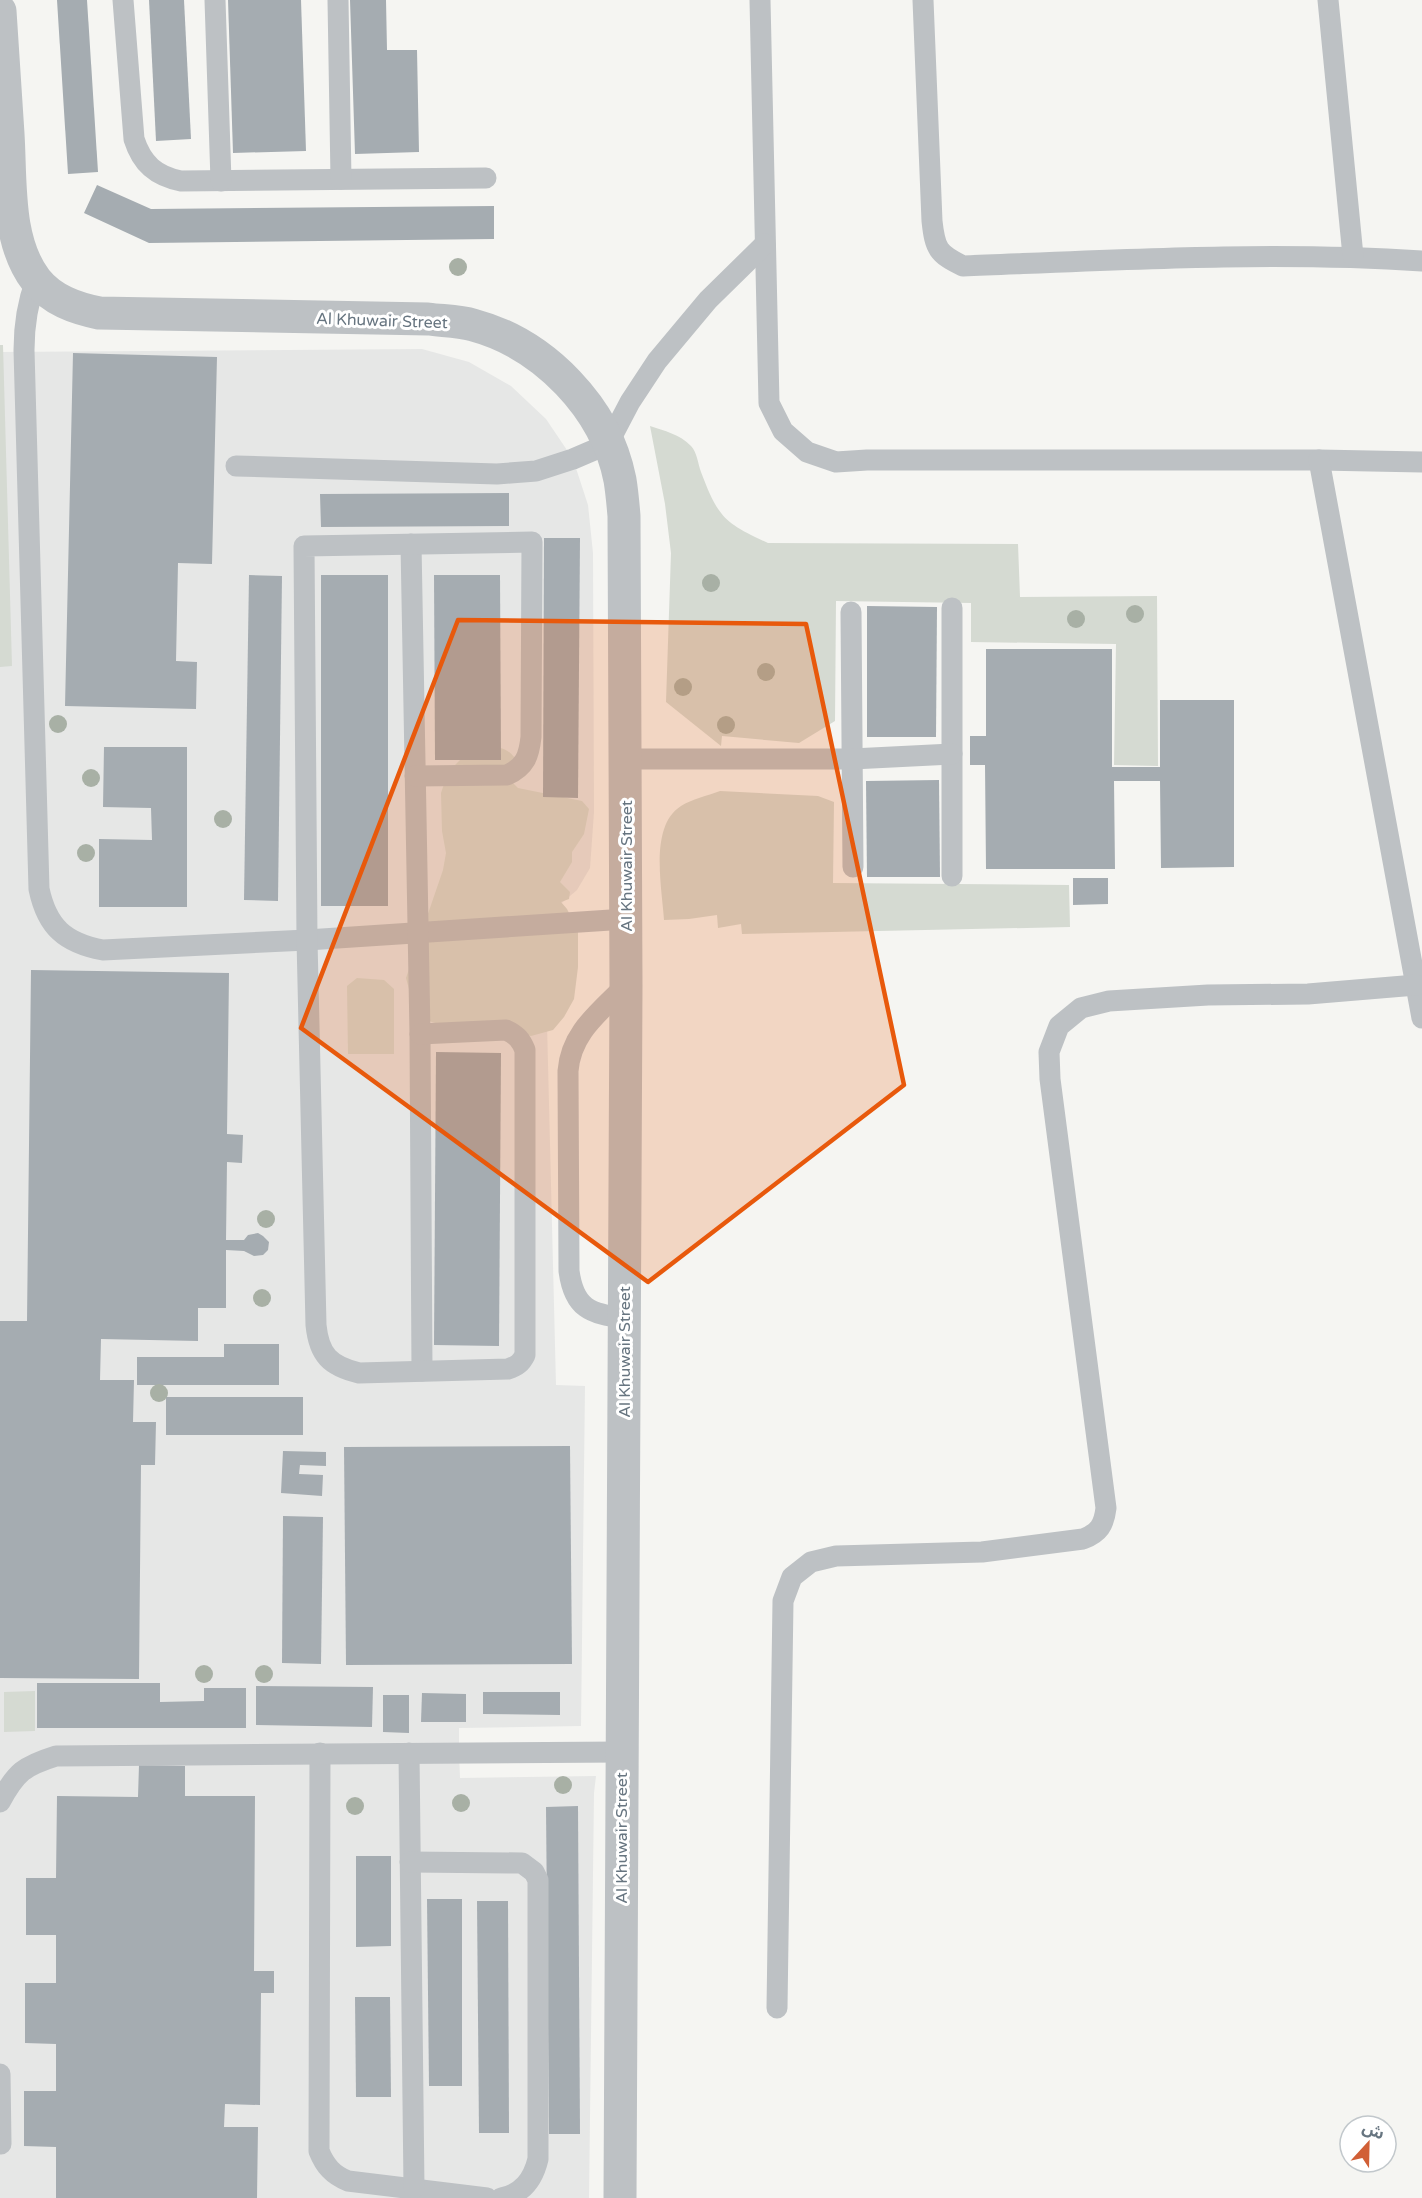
<svg xmlns="http://www.w3.org/2000/svg" width="1422" height="2198" viewBox="0 0 1422 2198" font-family="'Varela Round','Noto Sans Arabic',sans-serif">
<rect width="100%" height="100%" fill="#f5f5f2"/>
<path fill="#e6e7e6" d="M422,349L469,362L511,386L546,419L573,459L588,505L593,553L594,812L590,868L577,890L557,907L545,944L556,1385L585,1386L581,1726L459,1728V1753L460,1778L596,1776L594,1793L589,2198H0V352Z"/>
<g fill="#d5dad2">
<path d="M0,345H3L12,666L0,667Z"/>
<path d="M650,426C664,431 680,434 691,446C697,452 698,464 701,472C718,517 724,523 768,543L1018,544L1020,597L1157,596L1158,766L1114,765L1116,644L971,642V603L836,601L835,721L799,743L722,736L721,746L666,702L671,553L665,504Z"/>
<path d="M486,747C499,747 506,747 515,758L512,782L518,788L582,801L589,809L584,834L572,852V862L560,882L570,892L569,899L561,902L567,909L578,931V967L574,999L564,1017L553,1030L531,1036L518,1033L453,1029L429,1021L413,1004L406,978L443,870L446,853L442,831L441,793L448,772L460,760Z"/>
<path d="M720,791L818,796L834,802L833,883L1069,885L1070,927L742,934L741,924L718,928L717,915L689,919L664,920C662,888 649,826 681,806C692,799 707,796 720,791Z"/>
<path d="M357,978L384,980L394,989V1054H348L347,986Z"/>
<path d="M35,1691V1731L4,1732V1692Z"/>
</g>
<g fill="#a5acb1">
<path d="M57,0H87L98,172L68,174Z"/>
<path d="M149,0H184L191,139L156,141Z"/>
<path d="M228,0H301L306,151L233,153Z"/>
<path d="M350,0H386L387,50H417L419,152L355,154Z"/>
<path d="M97,185L151,209L494,206V239L149,243L84,213Z"/>
<path d="M73,353L217,357L212,564L178,563L176,661L197,662L196,709L65,706Z"/>
<path d="M509,493V526L321,527L320,494Z"/>
<path d="M544,538H580L578,798L543,797Z"/>
<path d="M249,575L282,576L278,901L244,900Z"/>
<rect x="321" y="575" width="67" height="331"/>
<path d="M434,575H500L501,760H435Z"/>
<path d="M867,606L937,607L936,737H867Z"/>
<path d="M986,649H1112V767H1160V700H1234V867L1161,868L1160,781H1114L1115,869H986L985,765H970V736H986Z"/>
<path d="M104,747H187V907H99V839L152,840L151,808L103,807Z"/>
<path d="M939,780L940,877H867L866,781Z"/>
<path d="M1073,878H1108V904L1073,905Z"/>
<path d="M31,970L229,973L227,1134L243,1135L242,1163L227,1162L226,1240H244L248,1235L258,1233L263,1236L269,1242L268,1250L263,1255L254,1256L244,1251L226,1250V1308H198V1341L101,1339L100,1380H134L133,1422H156L155,1465H141L139,1679L0,1678V1321H27Z"/>
<path d="M436,1052L501,1053L499,1346L434,1345Z"/>
<path d="M224,1344H279V1385H137V1357H224Z"/>
<rect x="166" y="1397" width="137" height="38"/>
<path d="M570,1446L572,1664L346,1665L344,1447Z"/>
<path d="M283,1451L326,1452V1466L300,1465L299,1474L323,1475L322,1496L281,1493Z"/>
<path d="M283,1516L323,1517L321,1664L282,1663Z"/>
<path d="M37,1683H160V1702L204,1701V1688H246V1728H37Z"/>
<path d="M256,1686L373,1687L372,1727L256,1725Z"/>
<path d="M483,1692H560V1715L483,1714Z"/>
<path d="M422,1693L466,1694V1722H421Z"/>
<path d="M383,1695H409V1733L383,1732Z"/>
<path d="M139,1765L185,1766V1796H255L254,1971H274V1993H261L260,2105L225,2104L224,2127H258L257,2198H56V2147L24,2146V2091H56V2044L25,2043V1983H56V1935H26V1878H56L57,1796L138,1797Z"/>
<path d="M578,1806L580,2134H549L546,1807Z"/>
<path d="M356,1856H391V1946L356,1947Z"/>
<path d="M427,1899H462V2086H429Z"/>
<path d="M477,1901H508L509,2133H479Z"/>
<path d="M355,1997H390L391,2097H356Z"/>
</g>
<g fill="none" stroke-linecap="round" stroke-linejoin="round">
<g stroke="#bdc1c4" stroke-width="21">
<path d="M123,0L134,139C142,164 156,176 181,181L486,178"/>
<path d="M215,0L221,181"/>
<path d="M338,0L341,179"/>
<path d="M760,0L769,403L783,431L807,452L836,462L867,460H1319L1422,462"/>
<path d="M923,0L932,221C935,249 938,254 963,266C1115,260 1271,251 1422,261"/>
<path d="M1328,0L1353,256"/>
<path d="M36,280C27,304 24,325 24,350L39,889C47,927 65,943 103,950L307,940L626,919"/>
<path d="M1319,460L1422,1018"/>
<path d="M236,466L497,474L536,471L573,459L608,444L630,402L657,361L708,300L765,244"/>
<path d="M411,544L420,1034L422,1371"/>
<path d="M952,608V876"/>
<path d="M851,612L853,867"/>
<path d="M626,759H852L952,754"/>
<path d="M415,776L507,775C525,767 529,756 531,737L532,542L304,546L307,940L316,1325C319,1355 330,1366 359,1373L508,1369C517,1366 521,1363 525,1355V1050C521,1040 517,1035 506,1030L420,1034"/>
<path d="M624,1318C590,1314 574,1308 569,1271L568,1071C571,1032 600,1012 626,985"/>
<path d="M320,1753L319,2151C325,2166 333,2175 348,2181L487,2198"/>
<path d="M409,1753L414,2188"/>
<path d="M0,1802C16,1772 24,1766 56,1756L622,1752"/>
<path d="M410,1862L522,1863L534,1872L538,1880V2159C533,2180 522,2194 501,2198"/>
<path d="M777,2008L783,1601L792,1577L811,1562L836,1556L982,1552L1083,1539C1099,1533 1104,1525 1106,1508L1050,1079L1049,1052L1059,1026L1081,1008L1109,1001L1208,995L1308,994L1416,985"/>
<path d="M0,2074L1,2144"/>
</g>
<path stroke="#bdc1c4" stroke-width="33" d="M0,11C3,52 5,93 8,134C11,181 6,241 36,280C52,300 75,308 99,313L428,319C443,321 459,321 473,325C544,344 606,408 620,480C622,492 623,504 624,516L626,985L620,2198"/>
</g>
<g fill="#a8b0a5">
<circle cx="458" cy="267" r="9"/>
<circle cx="711" cy="583" r="9"/>
<circle cx="1135" cy="614" r="9"/>
<circle cx="1076" cy="619" r="9"/>
<circle cx="766" cy="672" r="9"/>
<circle cx="683" cy="687" r="9"/>
<circle cx="58" cy="724" r="9"/>
<circle cx="726" cy="725" r="9"/>
<circle cx="91" cy="778" r="9"/>
<circle cx="223" cy="819" r="9"/>
<circle cx="86" cy="853" r="9"/>
<circle cx="266" cy="1219" r="9"/>
<circle cx="262" cy="1298" r="9"/>
<circle cx="159" cy="1393" r="9"/>
<circle cx="204" cy="1674" r="9"/>
<circle cx="264" cy="1674" r="9"/>
<circle cx="563" cy="1785" r="9"/>
<circle cx="461" cy="1803" r="9"/>
<circle cx="355" cy="1806" r="9"/>
</g>
<path fill="#e8590c" fill-opacity="0.2" stroke="#e8590c" stroke-width="4.5" stroke-linejoin="round" d="M458,620L806,624L904,1085L648,1282L301,1028Z"/>
<g text-anchor="middle" stroke-width="6" stroke-linejoin="round" paint-order="stroke">
<g font-size="16" fill="#677580" stroke="#fff">
<text transform="translate(382 320) rotate(2)" y="6">Al Khuwair Street</text>
<text transform="translate(626 866) rotate(-90)" y="6">Al Khuwair Street</text>
<text transform="translate(624 1352) rotate(-90)" y="6">Al Khuwair Street</text>
<text transform="translate(621 1838) rotate(-90)" y="6">Al Khuwair Street</text>
</g>
</g>
<g transform="translate(1368 2144) rotate(22)"><circle r="28" fill="#ffffff" stroke="#c2c8cc" stroke-width="1.5"/>
<path d="M0-4.5L10 22L0 15L-10 22Z" fill="#d15f36"/>
<text y="-9" font-size="16" font-weight="bold" text-anchor="middle" fill="#677580">ش</text>
</g>
</svg>
